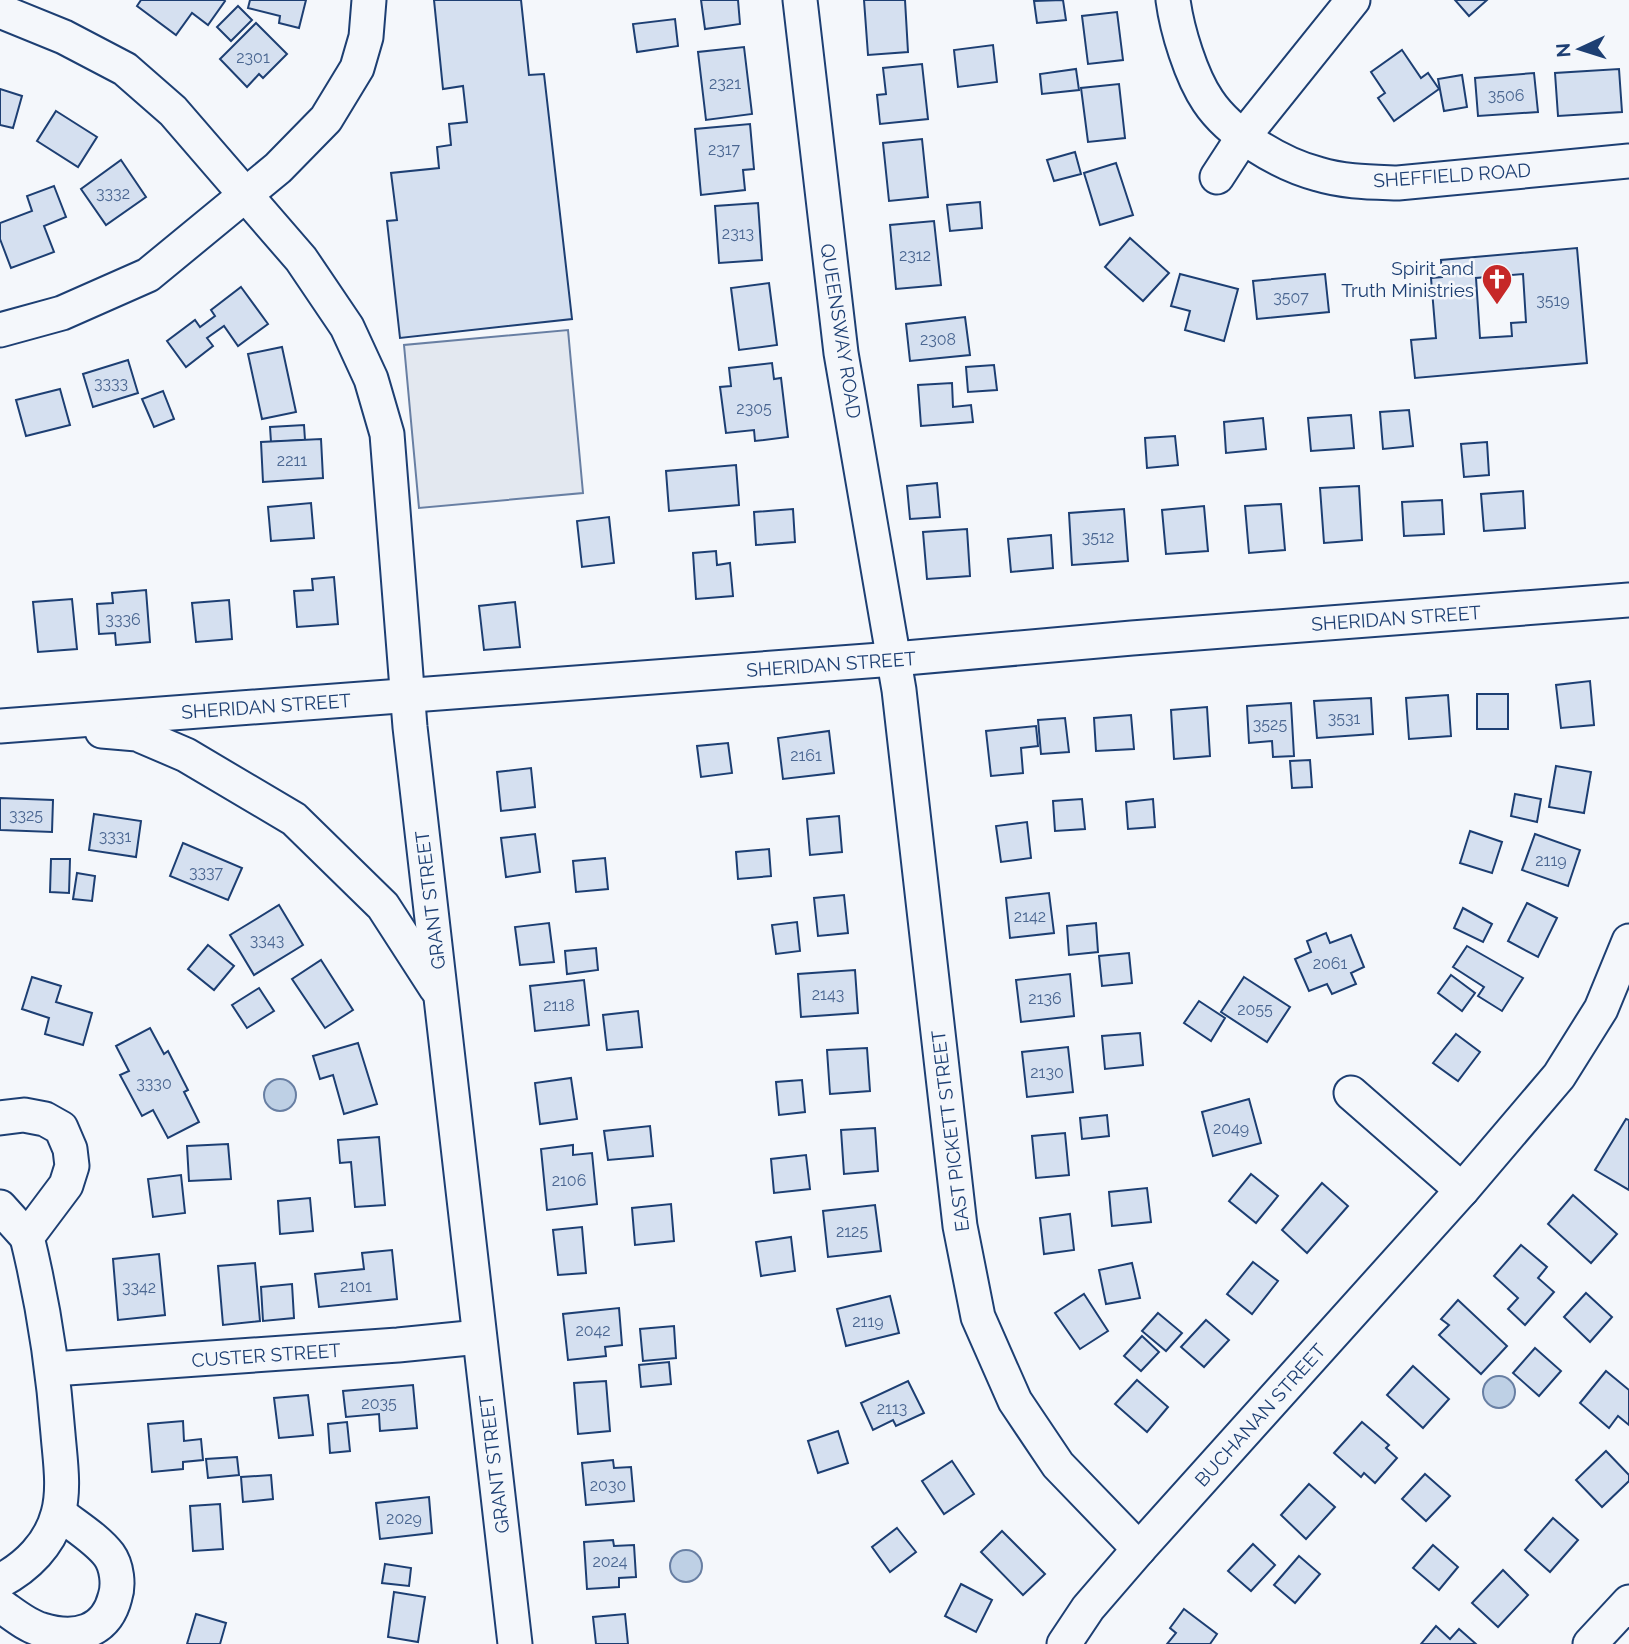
<svg xmlns="http://www.w3.org/2000/svg" width="1629" height="1644" viewBox="0 0 1629 1644" font-family="Raleway,sans-serif">
<rect width="100%" height="100%" fill="#f4f7fb"/>
<path fill="#e3e8f0" stroke="#687fa3" stroke-width="2" d="M568,330L583,493L419,508L404,345Z"/>
<g fill="#bed0e5" stroke="#687fa3" stroke-width="2">
<circle cx="280" cy="1095" r="16"/>
<circle cx="1499" cy="1392" r="16"/>
<circle cx="686" cy="1566" r="16"/>
</g>
<g fill="#d5e0f0" stroke="#1d3f73" stroke-width="2" fill-rule="evenodd">
<path d="M141,0H224L225,1L208,25L192,13L176,35L137,6Z"/>
<path d="M250,0H306L299,28L279,23L280,16L248,8Z"/>
<path d="M434,0H521L529,75L544,74L572,319L400,338L387,221L397,220L391,173L439,168L437,147L451,145L449,124L467,122L463,86L443,89Z"/>
<path d="M701,0H738L740,24L705,29Z"/>
<path d="M864,0H905L908,52L868,55Z"/>
<path d="M1063,0L1066,20L1037,23L1034,1Z"/>
<path d="M1455,0H1487L1469,16Z"/>
<path d="M238,6L252,20L231,41L217,27Z"/>
<path d="M1117,12L1123,60L1088,64L1082,16Z"/>
<path d="M675,19L678,46L637,52L633,24Z"/>
<path d="M256,23L287,54L263,78L259,74L247,87L220,59Z"/>
<path d="M993,45L997,82L958,87L954,50Z"/>
<path d="M744,47L752,114L706,120L698,52Z"/>
<path d="M1402,50L1421,78L1428,73L1439,89L1394,121L1378,98L1385,93L1371,72Z"/>
<path d="M922,64L928,119L880,124L877,95L886,94L883,68Z"/>
<path d="M1076,69L1079,90L1042,94L1040,74Z"/>
<path d="M1619,69L1622,112L1558,116L1555,73Z"/>
<path d="M1534,73L1538,112L1478,116L1475,78Z"/>
<path d="M1462,75L1467,107L1444,111L1438,79Z"/>
<path d="M1119,84L1125,138L1088,142L1081,88Z"/>
<path d="M0,89L22,96L13,128L0,125Z"/>
<path d="M56,111L97,137L78,167L37,141Z"/>
<path d="M750,124L754,169L743,170L745,190L701,195L695,129Z"/>
<path d="M922,139L928,197L889,201L883,143Z"/>
<path d="M1075,152L1081,174L1054,181L1047,160Z"/>
<path d="M121,160L146,197L106,225L81,189Z"/>
<path d="M1116,163L1133,215L1100,225L1084,173Z"/>
<path d="M54,186L66,217L44,226L54,252L11,268L0,239V223L32,211L27,196Z"/>
<path d="M980,202L982,228L950,231L947,205Z"/>
<path d="M758,203L762,260L719,263L715,206Z"/>
<path d="M934,221L941,285L896,289L890,225Z"/>
<path d="M1130,238L1169,273L1143,301L1105,267Z"/>
<path d="M1577,248L1587,363L1415,378L1411,340L1436,338L1431,278L1442,277L1441,260ZM1523,274L1526,322L1511,323L1512,336L1480,338L1476,278Z"/>
<path d="M1180,274L1238,289L1224,341L1185,330L1190,311L1171,306Z"/>
<path d="M1325,274L1329,312L1257,319L1253,281Z"/>
<path d="M769,283L777,345L739,350L731,288Z"/>
<path d="M241,287L268,324L238,346L224,326L207,338L213,346L186,367L167,341L195,320L200,327L215,316L211,310Z"/>
<path d="M965,317L970,355L910,361L906,324Z"/>
<path d="M282,347L296,412L262,419L248,354Z"/>
<path d="M128,360L138,393L93,407L83,374Z"/>
<path d="M772,363L774,379L781,378L788,437L755,441L754,430L726,433L720,387L731,386L729,368Z"/>
<path d="M994,365L997,390L968,392L966,367Z"/>
<path d="M952,383L953,407L971,405L973,422L921,426L918,385Z"/>
<path d="M60,389L70,425L26,436L16,400Z"/>
<path d="M163,391L174,419L154,427L142,399Z"/>
<path d="M1409,410L1413,446L1383,449L1380,412Z"/>
<path d="M1351,415L1354,448L1311,451L1308,418Z"/>
<path d="M1263,418L1266,449L1226,453L1224,422Z"/>
<path d="M304,425L305,440L271,442L270,427Z"/>
<path d="M1175,436L1178,465L1147,468L1145,438Z"/>
<path d="M321,439L323,478L263,482L261,442Z"/>
<path d="M1487,442L1489,475L1464,477L1461,444Z"/>
<path d="M736,465L739,505L669,511L666,471Z"/>
<path d="M937,483L940,517L910,519L907,486Z"/>
<path d="M1359,486L1362,540L1324,543L1320,488Z"/>
<path d="M1523,491L1525,528L1484,531L1481,494Z"/>
<path d="M1442,500L1444,534L1404,536L1402,502Z"/>
<path d="M311,503L314,538L271,541L268,507Z"/>
<path d="M1281,504L1285,550L1249,553L1245,506Z"/>
<path d="M1204,506L1208,551L1166,554L1162,510Z"/>
<path d="M793,509L795,542L756,545L754,512Z"/>
<path d="M1124,509L1128,561L1072,565L1069,513Z"/>
<path d="M609,517L614,563L582,567L577,521Z"/>
<path d="M967,529L970,576L927,579L923,532Z"/>
<path d="M1051,535L1053,568L1011,572L1008,539Z"/>
<path d="M716,551L717,565L730,563L733,596L696,599L693,553Z"/>
<path d="M334,577L338,624L297,627L294,591L313,590L312,579Z"/>
<path d="M146,590L150,642L116,645L115,633L99,634L97,604L113,603L112,593Z"/>
<path d="M72,599L77,649L38,652L33,602Z"/>
<path d="M229,600L232,639L196,642L192,603Z"/>
<path d="M515,602L520,647L484,650L479,606Z"/>
<path d="M1590,681L1594,725L1561,728L1556,685Z"/>
<rect x="1477" y="694" width="31" height="35"/>
<path d="M1448,695L1451,736L1409,739L1406,698Z"/>
<path d="M1371,698L1373,734L1317,738L1314,701Z"/>
<path d="M1291,703L1294,756L1273,757L1272,741L1249,743L1247,706Z"/>
<path d="M1207,707L1210,756L1174,759L1171,710Z"/>
<path d="M1131,715L1134,749L1096,751L1094,718Z"/>
<path d="M1065,718L1069,752L1041,754L1038,720Z"/>
<path d="M1036,726L1038,746L1021,748L1023,773L991,776L986,731Z"/>
<path d="M829,731L834,773L783,779L778,738Z"/>
<path d="M728,743L732,773L701,777L697,746Z"/>
<path d="M1310,760L1312,787L1292,788L1290,761Z"/>
<path d="M1556,766L1591,772L1584,813L1549,807Z"/>
<path d="M531,768L535,807L501,811L497,772Z"/>
<path d="M1515,794L1541,799L1537,822L1511,816Z"/>
<path d="M0,798L53,800L52,832L0,830Z"/>
<path d="M1082,799L1085,829L1055,831L1053,801Z"/>
<path d="M1153,799L1155,827L1128,829L1126,802Z"/>
<path d="M94,814L141,821L136,857L89,850Z"/>
<path d="M839,816L842,852L810,855L807,819Z"/>
<path d="M1027,822L1031,858L1001,862L996,826Z"/>
<path d="M1470,831L1502,842L1492,873L1460,863Z"/>
<path d="M535,834L540,872L506,877L501,838Z"/>
<path d="M1535,834L1580,850L1568,886L1522,870Z"/>
<path d="M183,843L242,868L228,900L170,876Z"/>
<path d="M769,849L771,876L738,879L736,852Z"/>
<path d="M605,858L608,889L576,892L573,861Z"/>
<path d="M51,859H70L69,893L50,892Z"/>
<path d="M77,873L95,876L92,901L73,899Z"/>
<path d="M1049,893L1054,933L1010,938L1006,898Z"/>
<path d="M844,895L848,933L818,936L814,898Z"/>
<path d="M1527,903L1557,918L1538,957L1508,941Z"/>
<path d="M279,905L303,945L254,975L230,935Z"/>
<path d="M1463,908L1492,924L1483,942L1454,928Z"/>
<path d="M797,922L800,951L776,954L772,925Z"/>
<path d="M549,923L554,962L520,965L515,927Z"/>
<path d="M1096,923L1098,952L1069,955L1067,926Z"/>
<path d="M1326,933L1330,943L1351,935L1364,967L1351,973L1356,984L1332,994L1327,984L1309,991L1295,959L1311,952L1307,941Z"/>
<path d="M208,945L234,966L214,990L188,969Z"/>
<path d="M1467,946L1523,978L1502,1011L1478,996L1484,987L1453,967Z"/>
<path d="M596,948L598,970L567,974L565,951Z"/>
<path d="M1129,953L1132,983L1102,986L1099,956Z"/>
<path d="M321,960L353,1010L325,1028L292,979Z"/>
<path d="M855,970L858,1013L801,1017L798,974Z"/>
<path d="M1070,974L1074,1016L1021,1022L1016,980Z"/>
<path d="M1451,975L1475,993L1462,1011L1438,993Z"/>
<path d="M32,977L61,986L56,1002L92,1013L83,1045L45,1034L49,1018L22,1009Z"/>
<path d="M1244,977L1290,1007L1267,1042L1221,1012Z"/>
<path d="M584,980L589,1025L535,1031L530,986Z"/>
<path d="M259,988L274,1011L247,1028L232,1005Z"/>
<path d="M1199,1001L1225,1018L1211,1041L1184,1023Z"/>
<path d="M638,1011L642,1047L607,1050L603,1015Z"/>
<path d="M150,1028L164,1054L168,1051L188,1090L184,1092L199,1122L168,1138L153,1110L142,1116L120,1075L129,1071L116,1046Z"/>
<path d="M1140,1033L1143,1065L1105,1069L1102,1036Z"/>
<path d="M1456,1034L1480,1052L1458,1081L1433,1063Z"/>
<path d="M358,1043L377,1104L344,1114L333,1075L320,1079L313,1056Z"/>
<path d="M1068,1047L1073,1092L1027,1097L1022,1052Z"/>
<path d="M867,1048L870,1091L830,1094L827,1050Z"/>
<path d="M571,1078L577,1119L540,1124L535,1083Z"/>
<path d="M802,1080L805,1112L779,1115L776,1082Z"/>
<path d="M1249,1099L1261,1143L1213,1156L1202,1112Z"/>
<path d="M1107,1115L1109,1136L1082,1139L1080,1118Z"/>
<path d="M1626,1119L1629,1120V1190L1595,1170Z"/>
<path d="M650,1126L653,1156L608,1160L604,1131Z"/>
<path d="M875,1128L878,1171L844,1174L841,1130Z"/>
<path d="M1065,1133L1069,1175L1036,1178L1032,1136Z"/>
<path d="M379,1137L385,1205L355,1207L351,1162L340,1163L338,1140Z"/>
<path d="M228,1144L231,1179L189,1181L187,1146Z"/>
<path d="M573,1145V1155L592,1153L597,1204L547,1210L541,1149Z"/>
<path d="M806,1155L810,1189L774,1193L771,1159Z"/>
<path d="M1251,1174L1278,1196L1256,1223L1229,1201Z"/>
<path d="M181,1175L185,1213L153,1217L148,1179Z"/>
<path d="M1322,1183L1348,1206L1307,1253L1282,1230Z"/>
<path d="M1147,1188L1151,1222L1112,1226L1109,1192Z"/>
<path d="M1573,1195L1617,1234L1591,1263L1548,1224Z"/>
<path d="M310,1198L313,1231L280,1234L278,1201Z"/>
<path d="M671,1204L674,1241L635,1245L632,1208Z"/>
<path d="M875,1205L881,1251L828,1257L823,1211Z"/>
<path d="M1070,1214L1074,1250L1044,1254L1040,1218Z"/>
<path d="M582,1227L586,1273L558,1275L553,1230Z"/>
<path d="M791,1237L795,1271L761,1276L756,1242Z"/>
<path d="M1521,1245L1547,1267L1538,1278L1554,1292L1525,1325L1508,1309L1518,1298L1494,1276Z"/>
<path d="M392,1250L397,1299L319,1307L315,1274L364,1269L362,1253Z"/>
<path d="M159,1254L165,1315L118,1320L113,1259Z"/>
<path d="M1253,1262L1278,1281L1252,1314L1227,1294Z"/>
<path d="M255,1263L260,1321L223,1325L218,1266Z"/>
<path d="M1132,1263L1140,1298L1106,1304L1099,1270Z"/>
<path d="M292,1284L294,1318L263,1321L261,1287Z"/>
<path d="M1586,1293L1612,1317L1590,1342L1564,1317Z"/>
<path d="M1084,1294L1108,1331L1080,1349L1055,1313Z"/>
<path d="M890,1296L899,1333L846,1346L837,1309Z"/>
<path d="M1458,1300L1507,1346L1481,1374L1439,1335L1449,1325L1441,1319Z"/>
<path d="M619,1308L622,1345L605,1347L606,1356L568,1360L563,1314Z"/>
<path d="M1158,1313L1182,1333L1166,1351L1142,1331Z"/>
<path d="M1206,1320L1229,1340L1204,1367L1181,1347Z"/>
<path d="M674,1326L676,1358L643,1361L640,1329Z"/>
<path d="M1142,1336L1159,1352L1141,1371L1124,1356Z"/>
<path d="M1535,1348L1561,1371L1539,1396L1513,1373Z"/>
<path d="M669,1362L671,1384L641,1387L639,1365Z"/>
<path d="M1413,1366L1449,1399L1423,1428L1387,1395Z"/>
<path d="M1606,1371L1629,1390V1425L1618,1416L1609,1428L1580,1403Z"/>
<path d="M1137,1380L1168,1407L1147,1432L1115,1404Z"/>
<path d="M606,1381L610,1431L578,1434L574,1383Z"/>
<path d="M908,1381L924,1413L896,1426L893,1420L873,1430L861,1403Z"/>
<path d="M413,1385L417,1428L380,1431L379,1414L346,1417L343,1391Z"/>
<path d="M308,1395L313,1435L279,1438L274,1398Z"/>
<path d="M183,1421L184,1441L201,1439L203,1460L183,1462V1469L152,1472L148,1424Z"/>
<path d="M347,1422L350,1451L330,1453L328,1424Z"/>
<path d="M1362,1422L1389,1445L1386,1448L1397,1458L1375,1483L1364,1473L1361,1477L1334,1453Z"/>
<path d="M838,1431L848,1463L818,1473L808,1441Z"/>
<path d="M1606,1451L1629,1475V1481L1602,1507L1576,1480Z"/>
<path d="M237,1457L239,1475L208,1478L206,1459Z"/>
<path d="M613,1460L614,1468L631,1467L634,1501L586,1505L582,1463Z"/>
<path d="M952,1461L974,1494L944,1514L922,1481Z"/>
<path d="M1425,1474L1450,1496L1426,1521L1402,1499Z"/>
<path d="M271,1475L273,1499L243,1502L241,1477Z"/>
<path d="M1309,1484L1335,1507L1306,1539L1281,1515Z"/>
<path d="M429,1497L432,1533L380,1539L376,1503Z"/>
<path d="M220,1504L223,1549L193,1551L190,1506Z"/>
<path d="M1553,1518L1578,1540L1550,1572L1525,1550Z"/>
<path d="M897,1528L916,1552L890,1572L872,1547Z"/>
<path d="M1002,1531L1045,1574L1023,1595L981,1552Z"/>
<path d="M613,1540L614,1546L634,1545L636,1577L619,1578V1587L587,1589L584,1542Z"/>
<path d="M1253,1544L1275,1565L1251,1591L1228,1571Z"/>
<path d="M1433,1545L1458,1567L1439,1590L1413,1568Z"/>
<path d="M1299,1556L1320,1574L1295,1603L1274,1585Z"/>
<path d="M385,1564L411,1568L409,1586L382,1583Z"/>
<path d="M1503,1570L1528,1595L1498,1627L1472,1603Z"/>
<path d="M961,1584L992,1600L976,1632L945,1616Z"/>
<path d="M394,1592L425,1597L418,1642L388,1637Z"/>
<path d="M1184,1609L1217,1634L1210,1644H1167L1176,1633L1170,1628Z"/>
<path d="M196,1614L226,1623L220,1644H187Z"/>
<path d="M625,1614L628,1644H596L593,1617Z"/>
<path d="M1436,1626L1450,1639L1459,1629L1476,1644H1421Z"/>
</g>
<g fill="none" stroke-linecap="round" stroke-linejoin="round">
<g stroke="#1d3f73" stroke-width="37">
<g id="minor">
<path d="M800,0L841,353L899,690L960,1226L978,1317L1015,1401L1058,1465L1139,1549"/>
<path d="M1173,0C1177,30 1191,76 1208,101C1230,134 1280,164 1318,174C1344,182 1371,182 1398,183L1629,161"/>
<path d="M0,11L64,37L125,69L173,111L301,259L347,327L371,379L387,434L410,727L515,1644"/>
<path d="M1217,177L1243,137L1353,0"/>
<path d="M0,330L62,313L148,275L278,168L326,119L357,68L366,37L369,0"/>
<path d="M0,726L894,659L1132,638L1629,600"/>
<path d="M102,731L137,734L186,755L294,819L383,906L436,988"/>
<path d="M1351,1093L1462,1190"/>
<path d="M0,1118L24,1115L45,1119L61,1128L70,1149L72,1166L66,1185L27,1237C43,1302 53,1367 58,1434C60,1459 65,1489 58,1514C50,1544 27,1567 0,1581"/>
<path d="M0,1207L27,1237"/>
<path d="M53,1369L398,1345L479,1337"/>
<path d="M0,1605C13,1614 27,1626 42,1630C75,1640 106,1633 115,1597C119,1585 117,1566 109,1555C97,1539 75,1526 59,1513"/>
<path d="M1064,1644L1088,1608L1139,1549L1462,1190L1559,1076L1601,1009L1629,941"/>
<path d="M1590,1644L1629,1602"/>
</g>
</g>
<use href="#minor" stroke="#f4f7fb" stroke-width="33"/>
</g>
<defs>
<g id="church-pin" transform="scale(1.575)"><path d="M0 17L-7.5 6A9.5 9.5 0 1 1 7.5 6Z" fill="#c62828" stroke="#f4f7fb"/><path d="M-1.2-6h2.4v3.5h3.3v2.4h-3.3V6h-2.4V-.1h-3.3v-2.4h3.3Z" fill="#fff"/></g>
</defs>
<g fill-rule="evenodd">
<use href="#church-pin" x="1497" y="279"/>
</g>
<g text-anchor="middle" stroke-width="5" stroke-linejoin="round" paint-order="stroke">
<g font-size="16" fill="#4b6792">
<text x="253" y="63">2301</text>
<text x="725" y="89">2321</text>
<text x="1506" y="101">3506</text>
<text x="724" y="155">2317</text>
<text x="113" y="199">3332</text>
<text x="738" y="239">2313</text>
<text x="915" y="261">2312</text>
<text x="1291" y="303">3507</text>
<text x="1553" y="306">3519</text>
<text x="938" y="345">2308</text>
<text x="111" y="389">3333</text>
<text x="754" y="414">2305</text>
<text x="292" y="466">2211</text>
<text x="1098" y="543">3512</text>
<text x="123" y="625">3336</text>
<text x="1344" y="724">3531</text>
<text x="1270" y="730">3525</text>
<text x="806" y="761">2161</text>
<text x="26" y="821">3325</text>
<text x="115" y="842">3331</text>
<text x="1551" y="866">2119</text>
<text x="206" y="878">3337</text>
<text x="1030" y="922">2142</text>
<text x="267" y="946">3343</text>
<text x="1330" y="969">2061</text>
<text x="828" y="1000">2143</text>
<text x="1045" y="1004">2136</text>
<text x="559" y="1011">2118</text>
<text x="1255" y="1015">2055</text>
<text x="1047" y="1078">2130</text>
<text x="154" y="1089">3330</text>
<text x="1231" y="1134">2049</text>
<text x="569" y="1186">2106</text>
<text x="852" y="1237">2125</text>
<text x="356" y="1292">2101</text>
<text x="139" y="1293">3342</text>
<text x="868" y="1327">2119</text>
<text x="593" y="1336">2042</text>
<text x="379" y="1409">2035</text>
<text x="892" y="1414">2113</text>
<text x="608" y="1491">2030</text>
<text x="404" y="1524">2029</text>
<text x="610" y="1567">2024</text>
</g>
<g font-size="19" fill="#1d3f73" stroke="#f4f7fb">
<text transform="translate(1452 175) rotate(-4)" y="7">SHEFFIELD ROAD</text>
<text transform="translate(841 331) rotate(81)" y="7">QUEENSWAY ROAD</text>
<text transform="translate(1396 618) rotate(-4)" y="7">SHERIDAN STREET</text>
<text transform="translate(831 664) rotate(-4)" y="7">SHERIDAN STREET</text>
<text transform="translate(266 706) rotate(-4)" y="7">SHERIDAN STREET</text>
<text transform="translate(430 900) rotate(-97)" y="7">GRANT STREET</text>
<text transform="translate(950 1131) rotate(-97)" y="7">EAST PICKETT STREET</text>
<text transform="translate(266 1355) rotate(-4)" y="7">CUSTER STREET</text>
<text transform="translate(1260 1415) rotate(-48)" y="7">BUCHANAN STREET</text>
<text transform="translate(494 1464) rotate(-97)" y="7">GRANT STREET</text>
</g>
<g font-size="19" fill="#1d3f73" stroke="#f4f7fb" text-anchor="end">
<text x="1474" y="275">Spirit and<tspan x="1474" dy="22">Truth Ministries</tspan></text>
</g>
</g>
<g transform="translate(1580 49) rotate(266)" stroke="#f4f7fb" stroke-width="5" paint-order="stroke">
<path d="M0-5L12 26L0 18L-12 26Z" fill="#1d3f73"/>
<text y="-10" font-size="19" font-weight="bold" text-anchor="middle" fill="#1d3f73">N</text>
</g>
</svg>
